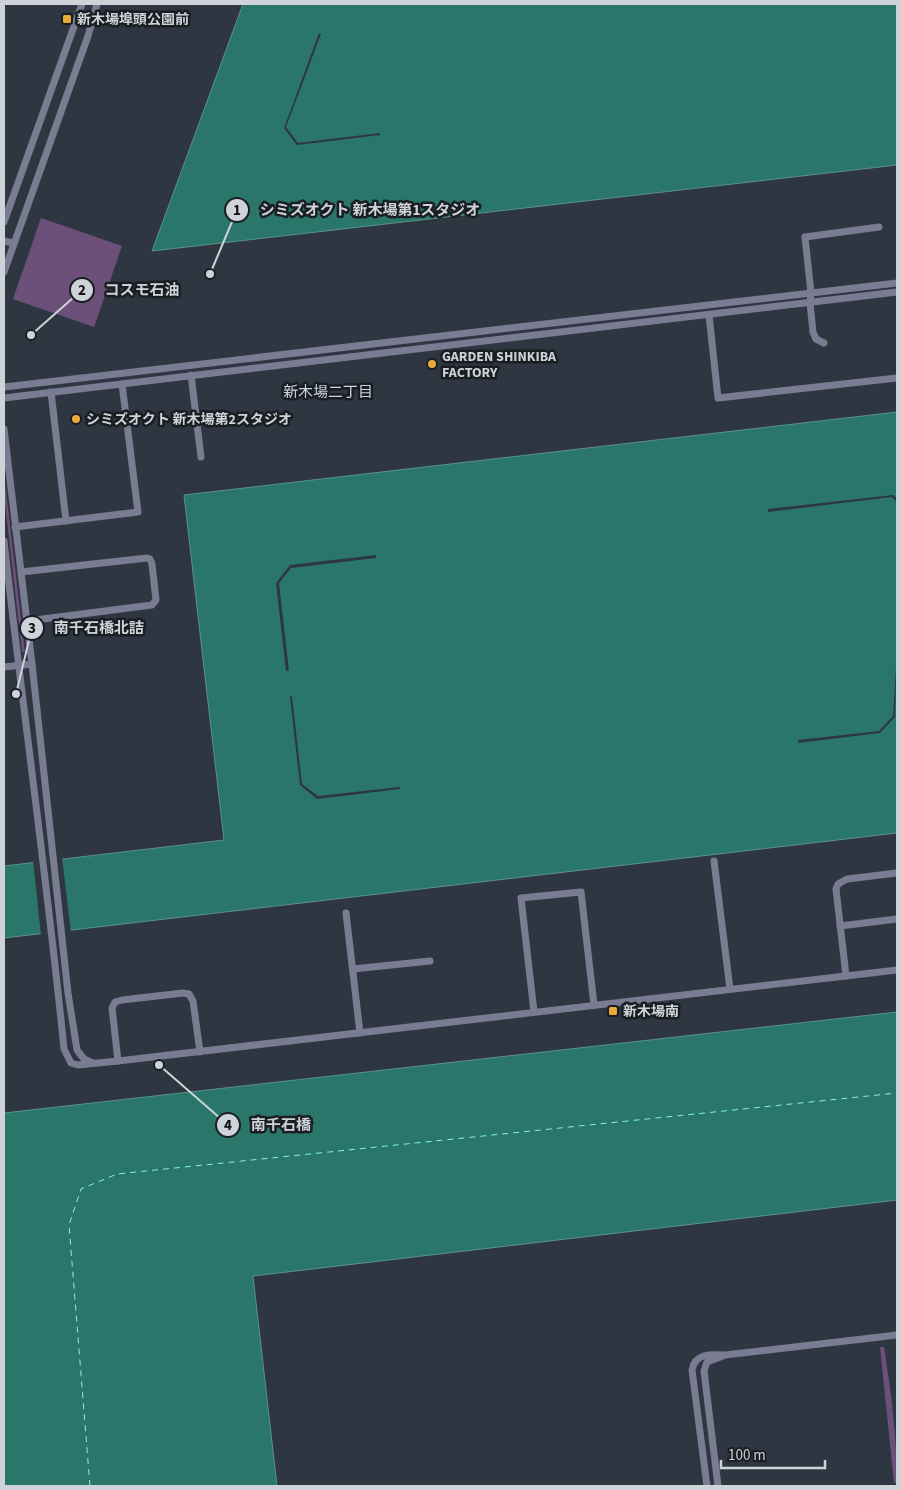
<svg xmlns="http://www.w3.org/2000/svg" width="901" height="1490" viewBox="0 0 901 1490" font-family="'Source Sans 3','Noto Sans JP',sans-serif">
<rect width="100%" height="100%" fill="#2e3741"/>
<g fill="#6d507a">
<path d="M41,218L122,246L94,327L13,299Z"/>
<path d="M4,474L25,652H22L4,495Z"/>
<path d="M880,1347H884C891,1392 897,1437 897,1483H894Z"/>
</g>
<g fill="#2a766a" stroke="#5b928b">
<path d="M243,4H897V165L152,251Z"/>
<path d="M897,412V833L4,938V866L224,840L184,495Z"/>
<path d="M897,1012V1200L253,1276L277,1486H4V1113Z"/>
</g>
<g fill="#2e3741">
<path d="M319,33L321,34L286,127L298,143L380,133V135L297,145L284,128Z"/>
<path d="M893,495L897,498V502L892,497L768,512V509Z"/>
<path d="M376,555V558L291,568L279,583L289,671H286L276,583L290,565Z"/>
<path d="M897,651L895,717L880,733L798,743V740L879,731L893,716Z"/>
<path d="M292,696L302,784L318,796L400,787V789L317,799L300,785L290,697Z"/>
<path d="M62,857L71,933L41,936L33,860Z"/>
</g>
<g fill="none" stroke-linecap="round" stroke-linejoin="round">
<path stroke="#84f3df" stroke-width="1" stroke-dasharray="6 5" stroke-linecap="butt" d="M90,1486L69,1225L81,1189L117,1174L897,1093"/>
<g stroke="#7a7c92" stroke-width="7">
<path d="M4,222L82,4"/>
<path d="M4,241L13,243"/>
<path d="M4,272L88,36L97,4"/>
<path d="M709,315L718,398L897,378"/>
<path d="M824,343L816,339L813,332L810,303L811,293L805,237L879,227"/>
<path d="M191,375L201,457"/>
<path d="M4,387L897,283"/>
<path d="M51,392L66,521"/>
<path d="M4,398L897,292"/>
<path d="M4,429L32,664L68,993L77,1050L84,1059L93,1063"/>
<path d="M15,527L138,512L122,384"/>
<path d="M4,541C23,710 47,879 64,1049L71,1063L78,1065L118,1061L897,970"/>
<path d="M21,572L147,558L150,559L152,564L156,600L152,605L27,621"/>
<path d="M4,667L32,664"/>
<path d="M714,861L730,989"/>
<path d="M346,913L360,1033"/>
<path d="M840,926L897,919"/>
<path d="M353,969L430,961"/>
<path d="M846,976L836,889L838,884L847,879L897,873"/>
<path d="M534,1012L521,898L581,892L594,1005"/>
<path d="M118,1061L112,1008L115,1002L122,1000L183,993L189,994L193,1001L200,1052"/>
<path d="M707,1486L692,1370C695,1353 711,1354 725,1355L897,1335"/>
<path d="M718,1486L704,1371L707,1362L723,1356"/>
</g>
</g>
<g fill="#e7ac37" stroke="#1a1e23" stroke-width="2">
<rect x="62" y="14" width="10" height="10" rx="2.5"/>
<circle cx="432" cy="364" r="5"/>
<circle cx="76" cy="419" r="5"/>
<rect x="608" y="1006" width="10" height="10" rx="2.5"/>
</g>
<g text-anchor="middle" stroke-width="5" stroke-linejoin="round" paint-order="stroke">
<g font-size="14" font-weight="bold" fill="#cdd3d9" stroke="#1a1e23" text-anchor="start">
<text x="77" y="24">新木場埠頭公園前</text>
<text x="442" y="361">GARDEN SHINKIBA<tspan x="442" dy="16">FACTORY</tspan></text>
<text x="86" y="424">シミズオクト 新木場第2スタジオ</text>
<text x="623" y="1016">新木場南</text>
</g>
<g font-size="15" fill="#c7d4e0" stroke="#1a1e23">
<text x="328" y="397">新木場二丁目</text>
</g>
</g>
<path fill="none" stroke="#cdd3d9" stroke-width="2" d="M210 274L237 210M31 335L82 290M16 694L32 628M159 1065L228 1125"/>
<g fill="#cdd3d9" stroke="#1a1e23" stroke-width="2">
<circle cx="210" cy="274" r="5"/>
<circle cx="31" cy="335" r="5"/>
<circle cx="16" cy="694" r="5"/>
<circle cx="159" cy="1065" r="5"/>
<circle cx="237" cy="210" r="12"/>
<circle cx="82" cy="290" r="12"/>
<circle cx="32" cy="628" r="12"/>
<circle cx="228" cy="1125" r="12"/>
</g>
<g font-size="15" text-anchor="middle" font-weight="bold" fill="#111">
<text x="237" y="215">1</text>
<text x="82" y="295">2</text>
<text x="32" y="633">3</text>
<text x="228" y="1130">4</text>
</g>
<g font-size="15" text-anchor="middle" font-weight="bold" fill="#cdd3d9" stroke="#1a1e23" stroke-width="5" stroke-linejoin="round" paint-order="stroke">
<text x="370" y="215">シミズオクト 新木場第1スタジオ</text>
<text x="142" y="295">コスモ石油</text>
<text x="99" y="633">南千石橋北詰</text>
<text x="281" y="1130">南千石橋</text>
</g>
<rect width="901" height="1490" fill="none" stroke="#cdd3d9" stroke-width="10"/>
<path d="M721 1460v8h104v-8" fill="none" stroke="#cdd3d9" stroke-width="2.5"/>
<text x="728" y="1460" font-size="15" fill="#cdd3d9" stroke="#1a1e23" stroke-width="4" paint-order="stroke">100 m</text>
</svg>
